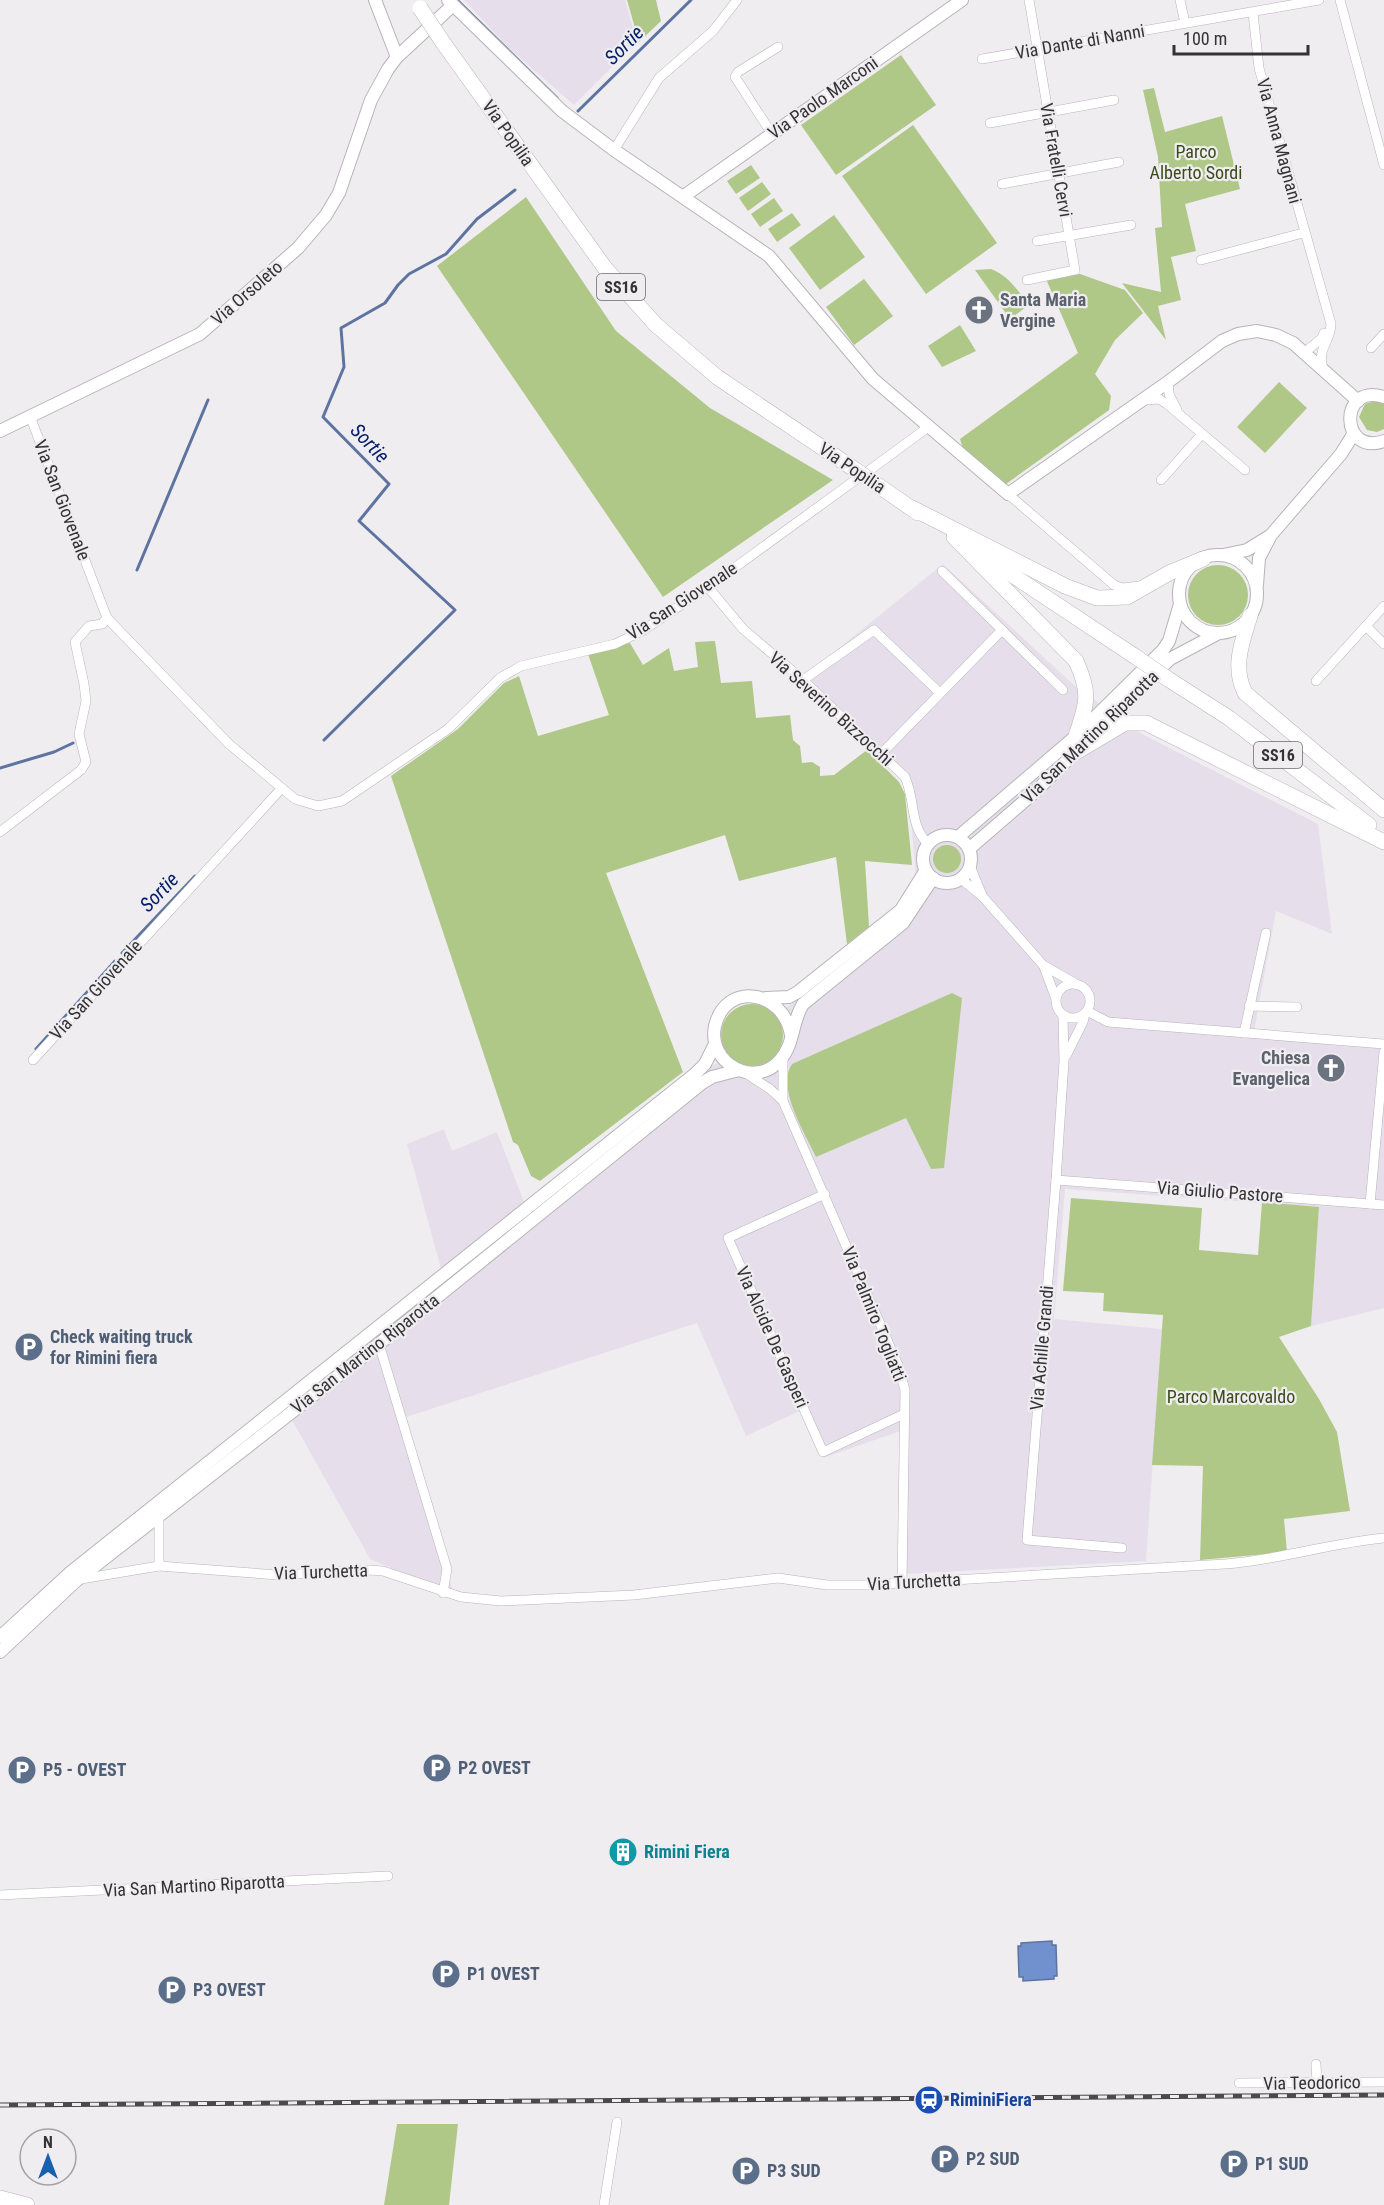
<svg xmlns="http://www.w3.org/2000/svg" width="1384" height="2205" viewBox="0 0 1384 2205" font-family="'Roboto Condensed',sans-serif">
<rect width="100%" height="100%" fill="#f0edf1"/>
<g fill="#e6dfeb">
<path d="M464,0H625L637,42L574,105L511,50Z"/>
<path d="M943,564L1075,686L1142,734L1318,824L1332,934L1276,911L1254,1032L1384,1045V1308L1311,1326L1319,1207L1065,1189L1054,1319L1162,1329L1146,1561L904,1574L906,1429L823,1458L804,1409L746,1436L697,1323L403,1418L454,1595L370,1559L287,1411L444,1280L407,1144L444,1129L452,1151L497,1132L528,1212L845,961L918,898L907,778L803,677Z"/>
</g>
<g fill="#afc888">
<path d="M627,0H656L661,21L639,42Z"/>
<path d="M901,55L936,105L836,175L801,125Z"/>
<path d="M1154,88L1165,132L1222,116L1240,189L1185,204L1196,251L1171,257L1181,300L1158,306L1166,340L1122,283L1161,292L1155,228L1162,227L1158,157L1143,90Z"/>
<path d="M913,125L997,243L926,294L842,176Z"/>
<path d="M751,165L760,178L736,194L727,181Z"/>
<path d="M762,182L771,194L748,211L739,198Z"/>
<path d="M526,197L616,331L710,408L833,480L663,597L437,266Z"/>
<path d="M774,198L783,211L760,227L751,214Z"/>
<path d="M792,213L801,225L777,242L768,229Z"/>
<path d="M834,215L865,257L820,290L789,248Z"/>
<path d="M991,269C1008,275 1019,292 1029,305L1010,319L975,270Z"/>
<path d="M1080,274L1125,290L1143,313L1115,340L1095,374L1111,396L1109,410L1006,484L964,452L960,439L1078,353L1046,279Z"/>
<path d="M864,279L893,316L854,345L826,307Z"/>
<path d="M960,325L976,351L942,367L928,346Z"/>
<path d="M1279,382L1307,408L1265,453L1237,427Z"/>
<path d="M1375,401L1384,404V429L1377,432L1367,430L1359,417L1365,404Z"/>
<circle cx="1218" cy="595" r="30"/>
<path d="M715,641L721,683L752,681L756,718L790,715L793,740L800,746L802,763L812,762L820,767V776L834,775L867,750L899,782L905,794L912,865L865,861L869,927L847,944L836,857L739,881L725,835L606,873L683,1072L540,1181L531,1176L518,1145L513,1142L391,776L458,729L504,683L519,676L538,736L609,715L588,654L630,643L643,665L669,648L674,671L698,667L695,642Z"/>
<circle cx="947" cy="859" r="14"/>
<path d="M952,993L962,998L944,1168L931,1169L906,1118L816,1157C805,1133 776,1088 792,1064Z"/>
<circle cx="752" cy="1035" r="31"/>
<path d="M1071,1198L1202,1208L1199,1250L1258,1255L1262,1202L1319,1207L1311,1326L1279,1337L1319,1399L1337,1432L1350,1511L1284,1519L1287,1552L1200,1560L1203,1466L1152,1465L1163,1315L1103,1311L1104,1293L1063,1291Z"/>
<path d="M397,2124H458L449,2205H384Z"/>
</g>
<path fill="#7090ce" stroke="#5e74a0" stroke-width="1.5" d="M1052,1941V1945H1056L1057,1976H1054V1979L1023,1981V1977H1019L1018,1946H1021V1943Z"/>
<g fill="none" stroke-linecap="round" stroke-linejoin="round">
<g stroke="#5e74a0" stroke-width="3">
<path d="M457,0L557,98"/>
<path d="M578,111L691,0"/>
<path d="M137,570L208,400"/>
<path d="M324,740L455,610L359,521L389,484L323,417L344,367L341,328L385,303L398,285L409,274L446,254L477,219L515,190"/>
<path d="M0,768L54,752L73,743"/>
<path d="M122,953L195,876"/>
<path d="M36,1049L115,961"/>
</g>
<g stroke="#b7b4b8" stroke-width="10">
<g id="minor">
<path d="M1180,0L1185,23"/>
<path d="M1340,0L1384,165"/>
<path d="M1253,13L1259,68L1331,324C1330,344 1317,347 1323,369"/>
<path d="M982,59L1319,0"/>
<path d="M990,123L1114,100"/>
<path d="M772,134L735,77L738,72L778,47"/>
<path d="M614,150L659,78L713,31L737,0"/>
<path d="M1002,184L1119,162"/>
<path d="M1037,241L1131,225"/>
<path d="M1201,260L1303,233"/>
<path d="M1027,280L1075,270L1029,0"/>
<path d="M1371,348L1384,334"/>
<path d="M1304,353L1322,338L1324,333"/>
<path d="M1168,382L1169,394L1177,410"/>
<path d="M1144,400L1159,399L1167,404L1245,470"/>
<path d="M30,416L107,618L229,744L295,799L318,806L342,801L448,729L500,678L521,666L615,644L642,631L708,587L858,478"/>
<path d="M867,472L927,428"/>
<path d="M1161,480L1202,434"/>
<path d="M1008,494L1114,585L1122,588L1140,586"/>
<path d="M942,571L1063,690"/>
<path d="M708,587L743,629L803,680L905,777C916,802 909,824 928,844"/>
<path d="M1366,626L1384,644"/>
<path d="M803,680L874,630L940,693"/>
<path d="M1316,681L1384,606"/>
<path d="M881,754L1002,630"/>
<path d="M0,832L81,770L86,762L79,734L86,701L84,684L75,642L89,626L102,624L107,618"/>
<path d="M970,866L982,895"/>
<path d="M960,878L983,897L1043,965L1076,984"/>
<path d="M1044,967L1056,999"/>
<circle cx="1073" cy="1001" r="17"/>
<path d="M1249,1006L1297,1007"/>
<path d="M1087,1011L1108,1022L1384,1044"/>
<path d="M1063,1016L1064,1061L1056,1180L1027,1540L1122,1548"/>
<path d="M1244,1033L1266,933"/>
<path d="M1066,1056L1083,1022L1085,1014"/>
<path d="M783,1058V1101L898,1365L905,1390L902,1583"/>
<path d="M33,1060L281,789"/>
<path d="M747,1074L770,1089L783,1101"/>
<path d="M1056,1180L1384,1205"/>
<path d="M825,1194L728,1238L823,1452L904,1414"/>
<path d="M1370,1204L1384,1052"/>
<path d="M379,1344L447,1569L443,1593"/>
<path d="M159,1566V1515"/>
<path d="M81,1579L159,1566L278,1575L369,1570L383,1571L461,1597L501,1601L634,1595L778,1578L827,1585H867L1225,1564C1279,1560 1330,1543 1384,1538"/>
<path d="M0,1895L388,1876"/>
<path d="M1316,2064L1317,2083"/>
<path d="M1239,2083L1384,2082"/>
<path d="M604,2205L617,2122"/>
</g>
</g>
<g stroke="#b7b4b8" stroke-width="14">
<g id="tertiary">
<path d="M375,0L397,57"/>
<path d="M448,0L562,111L614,150L769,256L873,379L1008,494L1168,382L1222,341L1238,334L1257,331L1276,335L1293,343L1358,401"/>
<path d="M684,196L962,0"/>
<path d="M1384,397C1338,382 1340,457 1384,441"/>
<path d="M0,431L200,334L298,248L326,215L339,193L371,100L388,69L397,57L452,6"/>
<path d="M1223,555L1247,550L1268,537"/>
<circle cx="1218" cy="594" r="39"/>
<path d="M1257,585L1259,558L1271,535L1341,454L1354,433"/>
<circle cx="947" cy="859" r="24"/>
<path d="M958,837L1076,736L1163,650L1169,641L1180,604"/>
<path d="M969,849L1036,791L1170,659L1217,634"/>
<path d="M766,998L789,997L798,992L901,910L926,870"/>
<path d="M791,1035C784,991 726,980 715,1026C707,1064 756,1090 781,1059C794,1044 792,1021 803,1004L903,923L933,878"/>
<path d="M0,1637L71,1572L695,1074L705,1064L715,1044"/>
<path d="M0,1652L77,1580L379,1344L702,1083L712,1077L739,1070"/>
</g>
</g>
<g stroke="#b7b4b8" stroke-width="16">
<g id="primary">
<path d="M444,44L605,268L656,325L717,377L857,471"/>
<path d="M873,482L918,513"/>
<path d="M912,508L1065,586L1097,598L1127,597L1169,573L1203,559"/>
<path d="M954,537L1076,661C1091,694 1087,703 1076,736"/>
<path d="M973,549L1136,657"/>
<path d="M1250,616C1242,642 1232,667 1245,693L1384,810"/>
<path d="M1168,679L1229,718L1369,825"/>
<path d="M1076,752L1125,723H1146L1384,842"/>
<path d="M0,2198L27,2205"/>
</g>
</g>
<use href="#minor" stroke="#fff" stroke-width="9"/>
<use href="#tertiary" stroke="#fff" stroke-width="12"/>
<use href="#primary" stroke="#fff" stroke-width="15"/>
<g stroke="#4a494b" stroke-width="5">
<path id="rail" d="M0,2105L1384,2095"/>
</g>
<use href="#rail" stroke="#f0edf1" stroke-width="3" stroke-dasharray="9" stroke-linecap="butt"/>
<g stroke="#b7b4b8" stroke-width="16" stroke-linecap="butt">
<g id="primary-bridge">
<path d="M420,8L444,44"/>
<path d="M857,471L873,482"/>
<path d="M1136,657L1168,679"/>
</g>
</g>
<use href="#primary-bridge" stroke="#fff" stroke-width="15"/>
</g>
<defs>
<g id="church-disc" transform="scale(1.5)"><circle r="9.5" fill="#6b7280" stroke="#f0edf1"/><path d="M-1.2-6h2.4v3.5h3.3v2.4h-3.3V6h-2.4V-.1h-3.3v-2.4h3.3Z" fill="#fff"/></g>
<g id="parking-disc" transform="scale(1.5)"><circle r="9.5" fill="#5c6f8a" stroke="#f0edf1"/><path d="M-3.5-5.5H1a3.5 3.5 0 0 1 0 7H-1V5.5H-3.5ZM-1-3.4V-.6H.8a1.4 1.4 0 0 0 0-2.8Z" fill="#fff"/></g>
<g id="building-disc" transform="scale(1.5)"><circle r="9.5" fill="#0f9aa8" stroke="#f0edf1"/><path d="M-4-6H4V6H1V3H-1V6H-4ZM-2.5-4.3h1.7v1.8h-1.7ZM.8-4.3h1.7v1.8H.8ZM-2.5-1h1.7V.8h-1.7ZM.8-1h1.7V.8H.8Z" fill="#fff"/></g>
<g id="station-disc" transform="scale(1.5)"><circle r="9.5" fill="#1a4fb4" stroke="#f0edf1"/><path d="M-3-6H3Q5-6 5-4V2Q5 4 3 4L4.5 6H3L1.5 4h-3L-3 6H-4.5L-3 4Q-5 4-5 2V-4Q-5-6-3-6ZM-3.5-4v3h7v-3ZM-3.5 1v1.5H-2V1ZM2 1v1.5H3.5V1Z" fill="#fff"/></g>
</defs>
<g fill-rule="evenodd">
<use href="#church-disc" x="979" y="310"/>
<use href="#church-disc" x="1331" y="1068"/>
<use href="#parking-disc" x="29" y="1347"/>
<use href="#parking-disc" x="437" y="1768"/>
<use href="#parking-disc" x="22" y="1770"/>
<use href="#building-disc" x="623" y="1852"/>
<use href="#parking-disc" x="446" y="1974"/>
<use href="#parking-disc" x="172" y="1990"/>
<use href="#station-disc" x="929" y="2100"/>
<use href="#parking-disc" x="945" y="2159"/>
<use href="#parking-disc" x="1234" y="2164"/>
<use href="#parking-disc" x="746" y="2171"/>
</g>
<g text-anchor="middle" stroke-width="4.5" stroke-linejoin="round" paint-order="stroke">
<g fill="#f0edf1" stroke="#6c6a6d" stroke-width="1.5">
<rect x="597" y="274" width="48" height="26" rx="4.5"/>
<rect x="1254" y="742" width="48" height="26" rx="4.5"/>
</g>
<g font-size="16" font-weight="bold" fill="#333234">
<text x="621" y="293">SS16</text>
<text x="1278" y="761">SS16</text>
</g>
<g font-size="18" fill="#333234" stroke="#f0edf1">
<text transform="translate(1080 42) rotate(-10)" y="6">Via Dante di Nanni</text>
<text transform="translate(823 98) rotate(-35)" y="6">Via Paolo Marconi</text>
<text transform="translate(508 133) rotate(55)" y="6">Via Popilia</text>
<text transform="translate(1279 141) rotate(75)" y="6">Via Anna Magnani</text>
<text transform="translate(1056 160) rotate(80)" y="6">Via Fratelli Cervi</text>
<text transform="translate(247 293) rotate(-41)" y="6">Via Orsoleto</text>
<text transform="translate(852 468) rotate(34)" y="6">Via Popilia</text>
<text transform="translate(62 500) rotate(69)" y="6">Via San Giovenale</text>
<text transform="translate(682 601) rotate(-33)" y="6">Via San Giovenale</text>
<text transform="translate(831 709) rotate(42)" y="6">Via Severino Bizzocchi</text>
<text transform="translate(1090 737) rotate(-44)" y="6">Via San Martino Riparotta</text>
<text transform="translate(96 990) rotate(-48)" y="6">Via San Giovenale</text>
<text transform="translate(1220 1192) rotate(4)" y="6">Via Giulio Pastore</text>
<text transform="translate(874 1314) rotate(68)" y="6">Via Palmiro Togliatti</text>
<text transform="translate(772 1337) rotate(66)" y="6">Via Alcide De Gasperi</text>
<text transform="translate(1042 1348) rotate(-85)" y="6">Via Achille Grandi</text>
<text transform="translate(365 1354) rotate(-38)" y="6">Via San Martino Riparotta</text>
<text transform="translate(321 1572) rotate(-2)" y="6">Via Turchetta</text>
<text transform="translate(914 1582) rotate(-3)" y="6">Via Turchetta</text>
<text transform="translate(194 1886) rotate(-3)" y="6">Via San Martino Riparotta</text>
<text transform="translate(1312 2083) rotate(-1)" y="6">Via Teodorico</text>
</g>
<g font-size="18" fill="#394b18" stroke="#f0edf1">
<text x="1196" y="158">Parco<tspan x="1196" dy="21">Alberto Sordi</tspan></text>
<text x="1231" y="1403">Parco Marcovaldo</text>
</g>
<g font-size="18" font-weight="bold" fill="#5b616d" stroke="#f0edf1" text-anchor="start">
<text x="1000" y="306">Santa Maria<tspan x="1000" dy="21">Vergine</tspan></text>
<text x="1310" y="1064" text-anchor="end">Chiesa<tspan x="1310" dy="21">Evangelica</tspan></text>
</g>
<g font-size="18" font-weight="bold" fill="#4e5e75" stroke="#f0edf1" text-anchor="start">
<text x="50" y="1343">Check waiting truck<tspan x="50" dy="21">for Rimini fiera</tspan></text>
<text x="458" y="1774">P2 OVEST</text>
<text x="43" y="1776">P5 - OVEST</text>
<text x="467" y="1980">P1 OVEST</text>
<text x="193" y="1996">P3 OVEST</text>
<text x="966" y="2165">P2 SUD</text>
<text x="1255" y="2170">P1 SUD</text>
<text x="767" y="2177">P3 SUD</text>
</g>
<g font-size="18" font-weight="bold" fill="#0d838f" stroke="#f0edf1" text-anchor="start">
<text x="644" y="1858">Rimini Fiera</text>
</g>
<g font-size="18" font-weight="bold" fill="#164399" stroke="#f0edf1" text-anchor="start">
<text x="950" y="2106">RiminiFiera</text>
</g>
<g font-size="20" font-style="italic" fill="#032068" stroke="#f0edf1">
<text transform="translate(624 45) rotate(-45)" y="7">Sortie</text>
<text transform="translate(370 443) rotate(46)" y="7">Sortie</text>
<text transform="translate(159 892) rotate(-46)" y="7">Sortie</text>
</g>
</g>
<g transform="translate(48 2157)"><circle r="28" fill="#f0edf1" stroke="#a4a2a5" stroke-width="1.5"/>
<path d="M0-4.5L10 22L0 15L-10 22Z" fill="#185fae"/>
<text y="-9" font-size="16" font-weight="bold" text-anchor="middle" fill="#333234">N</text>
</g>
<path d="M1174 45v9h134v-9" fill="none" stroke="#333234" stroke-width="3"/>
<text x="1183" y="45" font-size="18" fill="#333234" stroke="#f0edf1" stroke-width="4.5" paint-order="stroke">100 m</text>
</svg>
